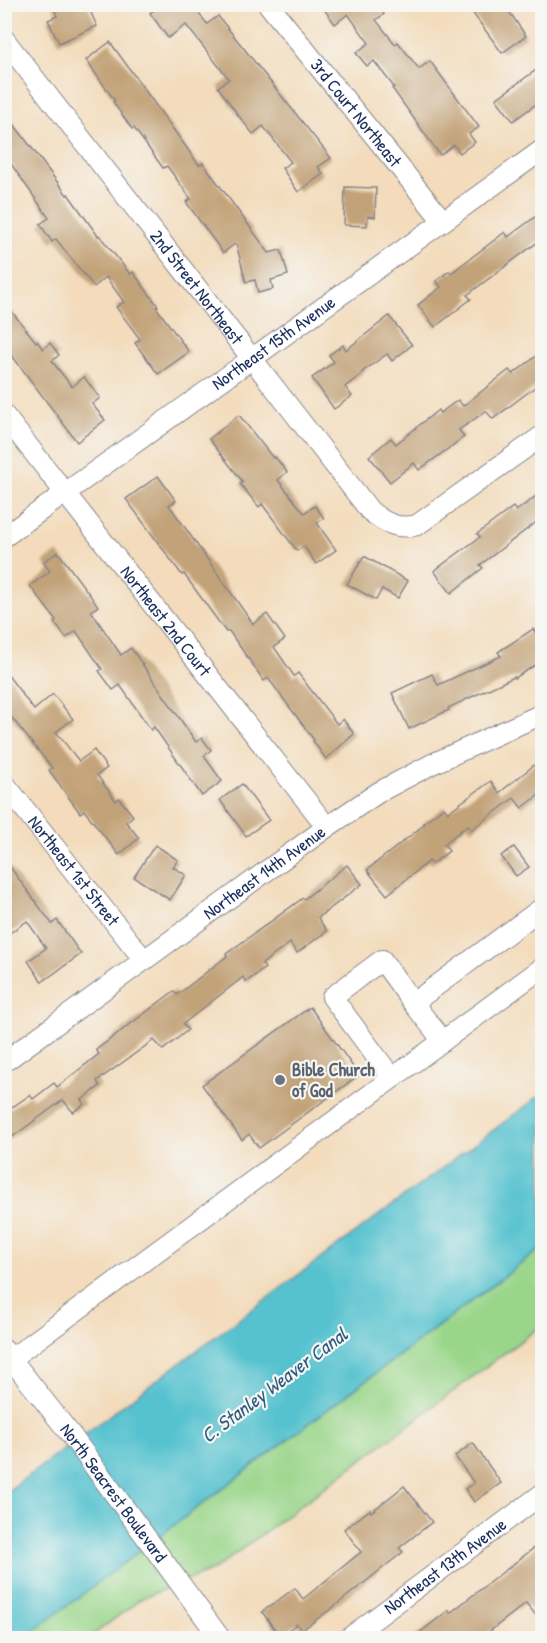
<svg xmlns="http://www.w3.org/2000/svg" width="547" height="1643" viewBox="0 0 547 1643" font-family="'Patrick Hand',sans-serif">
<rect width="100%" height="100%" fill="#f6f6f2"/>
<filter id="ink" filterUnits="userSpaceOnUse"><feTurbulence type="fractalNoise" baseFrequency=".0167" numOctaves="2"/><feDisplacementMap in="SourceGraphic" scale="12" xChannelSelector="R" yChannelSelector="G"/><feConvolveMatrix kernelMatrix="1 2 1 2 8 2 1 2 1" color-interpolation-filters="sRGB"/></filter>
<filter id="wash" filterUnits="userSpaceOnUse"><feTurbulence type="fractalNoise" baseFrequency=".008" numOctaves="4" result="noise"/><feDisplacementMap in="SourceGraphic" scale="24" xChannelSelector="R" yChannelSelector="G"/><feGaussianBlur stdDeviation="1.35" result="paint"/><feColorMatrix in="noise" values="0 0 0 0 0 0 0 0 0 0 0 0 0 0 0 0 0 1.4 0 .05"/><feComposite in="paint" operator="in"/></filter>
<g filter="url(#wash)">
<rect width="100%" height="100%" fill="#f3dbbb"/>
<path fill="#9ad68a" stroke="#5a8274" stroke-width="1.5" d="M542,1248V1325L215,1569L142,1598L89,1638H24Z"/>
<path fill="#56c2cf" stroke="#387896" stroke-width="1.5" d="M542,1094V1248L24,1638H5V1493Z"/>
<g id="blocks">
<g fill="#c2a278">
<path d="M52,4H87L97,26L59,43L48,20L57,16Z"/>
<path d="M162,4H192L207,24L218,16L331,158L318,167L323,174L298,192L282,168L291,162L263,126L253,134L238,115L218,87L229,79L186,25L168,38L150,13Z"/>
<path d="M320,4H377L384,14L376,20L395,44L398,42L419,69L430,61L479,127L469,134L475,142L460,153L454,145L440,155L392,88L394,87L374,61L367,66L356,53L369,43L348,14L335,24Z"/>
<path d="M466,4H504L526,36L502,53Z"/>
<path d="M110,42L199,165L203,163L269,253L281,250L288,275L271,280L273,289L258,293L255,280L246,282L236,243L223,253L186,202L191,199L167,166L163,168L134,128L132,129L113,102L115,101L86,60Z"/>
<path d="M543,65V99L513,121L496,99Z"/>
<path d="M4,111L67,195L68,194L98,236L99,235L130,274L133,272L158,306L156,307L189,352L158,374L135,343L140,339L116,307L124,302L106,277L94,287L56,239L52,242L40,224L49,218L4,154Z"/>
<path d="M345,187L376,188L375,217L368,216L367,226L344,225Z"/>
<path d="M543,211V238L467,295L471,299L435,327L418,305L441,287L436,281L449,271L451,273L505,232L508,237Z"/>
<path d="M4,302L36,342L37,341L43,349L50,343L59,355L52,361L72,387L84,377L100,398L92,404L105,420L77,442L4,345Z"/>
<path d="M389,316L412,345L392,361L387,354L362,372L363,373L345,387L352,396L334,409L312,378L334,362L329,355L343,345L346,350Z"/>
<path d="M543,351V381L493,419L486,411L459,430L464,437L419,470L414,463L390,482L369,456L391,438L396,444L438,410L440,413L458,400L463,406L509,370L513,374Z"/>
<path d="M239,415L273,458L275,457L287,472L278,480L304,513L315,506L324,518L317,523L336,550L316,564L304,546L297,551L262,504L259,507L240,484L243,482L209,439Z"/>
<path d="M158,476L176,501L169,505L253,624L267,614L285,639L274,647L294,676L298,673L337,724L343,719L354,734L326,759L313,741L314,740L268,678L264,681L229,631L226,632L184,574L182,575L126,499Z"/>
<path d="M543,491V517L480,565L483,568L451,593L434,571L480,537L477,534L513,507L516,511Z"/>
<path d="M58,552L98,606L91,611L121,655L131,648L196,742L202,738L211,750L204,756L222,781L202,796L154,727L151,730L120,685L113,690L99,671L102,669L76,631L66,638L54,622L56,620L30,586L50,571L43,562Z"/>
<path d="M364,556L408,581L398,598L382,589L376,600L347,584Z"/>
<path d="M533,629L543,642V660L515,678L514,677L448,708L449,710L409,729L392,693L432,674L438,685L501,656L498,652Z"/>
<path d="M4,670L34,710L53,694L73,719L56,732L79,761L94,750L107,768L97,775L116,801L119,798L133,816L126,822L139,838L119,855L84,810L80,813L49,770L52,768L4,708Z"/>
<path d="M543,758V792L522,808L514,798L471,830L468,825L444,844L449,851L432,864L429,861L387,895L367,870L425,824L423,823L444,807L448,812L491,781L499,793Z"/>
<path d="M242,784L269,820L246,836L220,800Z"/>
<path d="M155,845L178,860L173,867L186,875L170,900L134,877Z"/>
<path d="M514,847L529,867L516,876L501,856Z"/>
<path d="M4,859L52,924L57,920L81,954L42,982L28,961L46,948L27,921L4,937Z"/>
<path d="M347,865L362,884L318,918L327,931L297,953L290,943L262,964L265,968L246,982L243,977L183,1024L188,1030L163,1050L154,1040L97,1081L100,1086L82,1100L85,1104L73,1112L63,1100L4,1143V1113L30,1095L33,1099L54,1083L57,1087L99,1054L96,1050L174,991L177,995L227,956L226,954L303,898L304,899Z"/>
<path d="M310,1007L359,1075L259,1148L249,1134L242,1140L202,1085Z"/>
<path d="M473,1443L501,1483L474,1502L465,1489L474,1483L455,1456Z"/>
<path d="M404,1486L432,1522L399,1548L403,1552L331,1609L302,1630L297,1624L280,1636L262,1612L295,1588L303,1599L361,1552L344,1529L370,1510L371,1512Z"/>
<path d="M543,1541V1624L526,1603L481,1638H413L449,1610L450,1613Z"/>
</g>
</g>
</g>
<g filter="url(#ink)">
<use href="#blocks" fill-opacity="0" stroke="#87858c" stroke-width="1.5"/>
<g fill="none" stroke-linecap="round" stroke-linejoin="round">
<g stroke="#87858c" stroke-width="22">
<g id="minor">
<path id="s1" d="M268,4L443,221"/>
<path id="s2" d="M4,39L370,511C385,523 398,530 417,525L542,436"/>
<path id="s3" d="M4,415L327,827"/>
<path id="s4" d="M4,537L542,150"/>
<path id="s5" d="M4,783L144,960"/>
<path d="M413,1003L443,1041"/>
<path id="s6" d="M4,1062L327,827L379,792L432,764L542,714"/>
<path d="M392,1078L332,997L382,960L413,1003L542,908"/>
<path id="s7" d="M4,1350L71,1435L220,1638"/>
<path d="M12,1358L542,968"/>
<path id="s8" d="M349,1638L542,1494"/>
</g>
</g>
<use href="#minor" stroke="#fff" stroke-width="20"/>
</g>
</g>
<circle fill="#6b7280" stroke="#f6f6f2" stroke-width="2" cx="280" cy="1080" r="6"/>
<g text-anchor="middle" stroke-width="4.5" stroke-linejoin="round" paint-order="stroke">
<g font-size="18" fill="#1b2f5e" stroke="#f6f6f2">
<text dy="6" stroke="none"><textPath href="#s1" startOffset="140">3rd Court Northeast</textPath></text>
<text dy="6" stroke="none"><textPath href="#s2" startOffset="314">2nd Street Northeast</textPath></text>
<text dy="6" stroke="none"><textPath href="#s4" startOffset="332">Northeast 15th Avenue</textPath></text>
<text dy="6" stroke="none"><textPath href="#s3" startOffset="262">Northeast 2nd Court</textPath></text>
<text dy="6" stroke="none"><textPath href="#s5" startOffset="112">Northeast 1st Street</textPath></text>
<text dy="6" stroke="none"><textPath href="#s6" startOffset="322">Northeast 14th Avenue</textPath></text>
<text dy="6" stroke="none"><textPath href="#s7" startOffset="180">North Seacrest Boulevard</textPath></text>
<text dy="6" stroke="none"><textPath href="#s8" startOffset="120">Northeast 13th Avenue</textPath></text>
</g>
<g font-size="18" font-weight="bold" fill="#5b616d" stroke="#f6f6f2" text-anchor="start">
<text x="292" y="1076">Bible Church<tspan x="292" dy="21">of God</tspan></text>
</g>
<g font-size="20" font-style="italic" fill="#2d5b80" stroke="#f6f6f2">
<text transform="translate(274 1385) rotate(-37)" y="7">C. Stanley Weaver Canal</text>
</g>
</g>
<rect width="547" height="1643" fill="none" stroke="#f6f6f2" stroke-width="24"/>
</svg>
